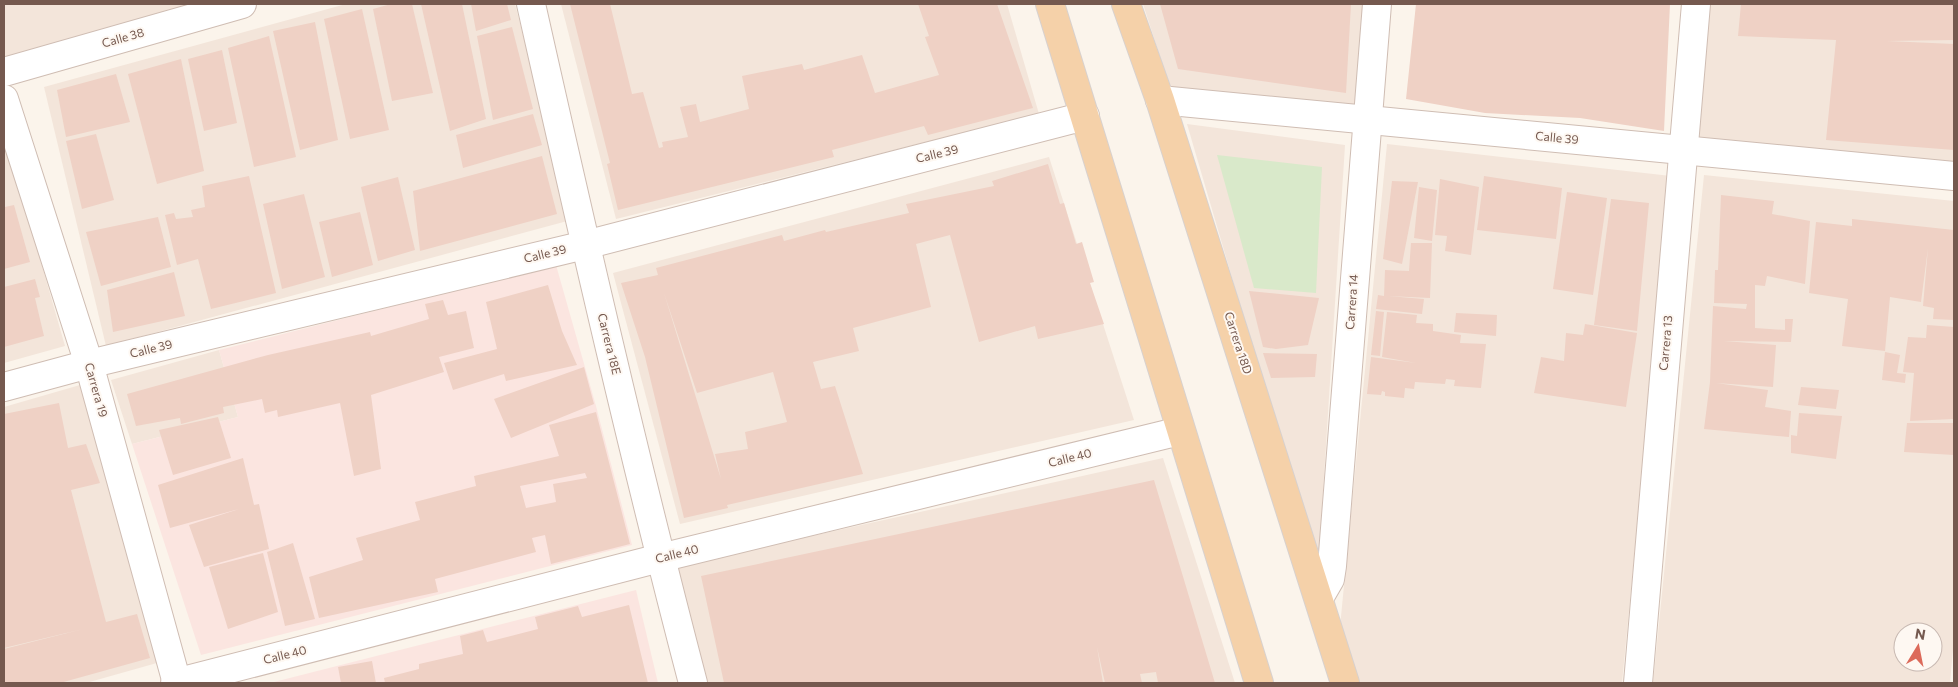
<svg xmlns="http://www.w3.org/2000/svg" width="1958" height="687" viewBox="0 0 1958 687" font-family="Commissioner,sans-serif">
<rect width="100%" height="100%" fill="#fbf4eb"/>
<g fill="#f3e5da" fill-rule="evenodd">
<path d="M4,4H195L4,71Z"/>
<path d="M346,4H515L571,220L106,346L44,87Z"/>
<path d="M561,4H1007L1039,114L616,219Z"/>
<path d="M1143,4H1368L1359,113L1172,94Z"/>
<path d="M1709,4H1954V171L1694,143Z"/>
<path d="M1187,124L1345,145L1318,571Z"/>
<path d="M4,133L65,346L4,363Z"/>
<path d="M1387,144L1671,176L1622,683H1353L1339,637Z"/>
<path d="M1049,157L1134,420L680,524L613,273Z"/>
<path d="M1704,175L1954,201V638L1950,683H1653ZM1903,632H1933V662H1903Z"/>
<path d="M219,350L238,417L132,444L111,380Z"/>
<path d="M80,385L164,661L86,683H4V407Z"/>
<path d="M1163,458L1235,683H703L677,566Z"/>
</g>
<g fill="#fbe5e0">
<path d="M556,265L596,406L632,545L201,655L132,444L238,417L219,350Z"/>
<path d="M636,590L658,683H270Z"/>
</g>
<path fill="#d9e9ca" d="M1217,155L1322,167L1316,293L1254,288Z"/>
<g fill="#efd1c5" fill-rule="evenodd">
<path d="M391,4H412L433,93L392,101L373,9Z"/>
<path d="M421,4H462L486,119L450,131Z"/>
<path d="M471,4H507L511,20L476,31Z"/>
<path d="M570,4H610L632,94L643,92L659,148L663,147L662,142L688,137L680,107L696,104L700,122L749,109L742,76L802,64L804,70L862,55L875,93L939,75L925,37L929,36L918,4H997L1033,108L928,135L924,126L832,150L834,157L618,210L607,164L610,163Z"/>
<path d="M1160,4H1351L1346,93L1178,69Z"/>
<path d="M1416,4H1670L1664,131L1580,118L1485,113L1406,99Z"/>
<path d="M1741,4H1954V40L1887,41L1954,44V150L1826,140L1836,40L1738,36Z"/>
<path d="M362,9L389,130L350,139L324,19Z"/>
<path d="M315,22L338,140L300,150L273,31Z"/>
<path d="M512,27L533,109L493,120L477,36Z"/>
<path d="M269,36L296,157L254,167L228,48Z"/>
<path d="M222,50L237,123L204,131L188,59Z"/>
<path d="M181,59L204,171L157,184L128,74Z"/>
<path d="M116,74L130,122L66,137L57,90Z"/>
<path d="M533,114L542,145L463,168L456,135Z"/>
<path d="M96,134L114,200L82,209L66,141Z"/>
<path d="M542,156L557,214L420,251L413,191Z"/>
<path d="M1048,164L1060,204L1064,203L1076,244L1082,242L1094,282L1090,283L1104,324L1038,339L1035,326L979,342L950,235L916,244L931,307L853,328L859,351L813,362L821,389L835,386L863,474L727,505L728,508L684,518L645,357L621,283L658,275L656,268L782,235L784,241L825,230L826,232L909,213L906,204L994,186L992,181ZM664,293L697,393L773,372L787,422L745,432L748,449L715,454L721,479Z"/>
<path d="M249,176L276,293L211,309L198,259L177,265L165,215L174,213L176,219L193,217L191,210L205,207L202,186Z"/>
<path d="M1484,176L1562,188L1556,239L1477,230Z"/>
<path d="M398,177L415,250L378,261L361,187Z"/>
<path d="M1440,179L1479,187L1471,255L1445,251L1447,236L1435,235Z"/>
<path d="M1392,181L1418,182L1402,264L1383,259Z"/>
<path d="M1419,187L1437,190L1432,241L1414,238Z"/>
<path d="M1567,192L1607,198L1593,295L1553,289Z"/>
<path d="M304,194L325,277L282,289L263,204Z"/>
<path d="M1721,195L1774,201L1772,214L1810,221L1805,284L1767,276L1765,286L1755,285V328L1785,330V319H1793L1791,342L1724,341L1776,345L1773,387L1716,383L1768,390L1765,407L1791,411L1789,437L1704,429L1710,382L1713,306L1746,309L1747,304L1714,303L1715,270H1718Z"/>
<path d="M1611,199L1649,203L1637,331L1594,325Z"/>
<path d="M4,203L5,207L14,205L30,262L4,269Z"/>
<path d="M360,212L373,265L332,277L319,222Z"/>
<path d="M158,217L171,267L101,286L86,232Z"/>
<path d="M1852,219L1954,230V320L1933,319L1934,308L1923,306L1928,248L1921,302L1890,297L1885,351L1842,346L1848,299L1809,293L1816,222L1852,226Z"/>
<path d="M1411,243H1432L1430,298L1388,296L1424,299L1422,314L1376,309L1378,295L1384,296L1385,270L1409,271Z"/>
<path d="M174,272L185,316L113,332L107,290Z"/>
<path d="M35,279L40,297L35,298L44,336L4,347V287Z"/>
<path d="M548,285L562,331L577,365L506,381L504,374L453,390L444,363L497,349L486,302Z"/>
<path d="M1249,291L1319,298L1308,345L1276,349L1263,347Z"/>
<path d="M443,300L448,315L466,311L474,348L439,357L444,372L371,395L381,469L354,476L340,403L278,417L277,410L265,413L262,399L223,407L224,413L181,424L180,418L136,426L127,394L268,355L370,332L371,336L429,319L425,304Z"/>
<path d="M1376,311L1384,312L1380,356L1371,355Z"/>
<path d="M1387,312L1417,315L1416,323L1433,324V331L1461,335L1460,343L1486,344L1481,388L1454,386L1455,380L1446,379L1445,384L1415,382L1414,389L1405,388L1404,398L1385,396V392L1382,391L1381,395L1367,394L1371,357L1416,363L1382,357Z"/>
<path d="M1456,313L1497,315L1496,336L1454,332Z"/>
<path d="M1585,324L1637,333L1626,407L1534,393L1541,357L1564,361L1566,333L1583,335Z"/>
<path d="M1927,325L1954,327V419L1910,421L1914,373L1903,372L1908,337L1926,338Z"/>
<path d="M1885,352L1900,355L1897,373L1906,374L1905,383L1882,380Z"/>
<path d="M1263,353L1317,354L1315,377L1271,378Z"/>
<path d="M584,367L594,404L511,438L494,399Z"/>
<path d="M1801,387L1839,390L1836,409L1798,405Z"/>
<path d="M59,403L68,448L86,444L100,483L71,490L106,622L137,614L150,658L60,683H4V649L83,629L4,648V414Z"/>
<path d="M596,412L630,544L551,564L545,535L532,538L536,552L435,579L438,592L319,618L309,577L363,560L356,538L420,520L415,502L476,486L474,476L559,456L549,425ZM585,473L587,478L553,484L556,502L526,508L520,486Z"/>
<path d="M1799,413L1842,416L1836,459L1791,453V435L1797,436Z"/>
<path d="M218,417L231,458L173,475L159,430Z"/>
<path d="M1907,423H1954V455L1904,452Z"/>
<path d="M243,458L254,505L259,504L269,549L204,567L189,525L239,509L170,528L158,485Z"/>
<path d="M1154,480L1215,683H1158L1156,672L1140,674L1142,683H1105L1097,647L1103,683H724L701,576Z"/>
<path d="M293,543L315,619L285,626L267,552Z"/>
<path d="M263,553L278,612L228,629L209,567Z"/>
<path d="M629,605L648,683H385L384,678L419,669V664L463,654L460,636L483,630L487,642L538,629L535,617L578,606L582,617Z"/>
<path d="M372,661L376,683H341L338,667Z"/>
</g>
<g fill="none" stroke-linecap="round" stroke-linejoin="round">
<g stroke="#cfbdb3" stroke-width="30">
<g id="street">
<path d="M531,4C582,231 634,458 693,683"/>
<path d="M4,72L242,4"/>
<path d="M4,99L89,364L177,683"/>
<path d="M1160,100L1954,176"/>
<path d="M4,387L89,364L585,245L1085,116"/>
<path d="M1319,598L1330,579L1332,566L1377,4"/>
<path d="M175,683L660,558L1180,431"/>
<path d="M1638,683L1696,4"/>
</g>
</g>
<g stroke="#d8d1ce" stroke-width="30">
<g id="primary">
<path d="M1050,4L1259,683"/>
<path d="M1126,4L1160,100L1345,683"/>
</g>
</g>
<use href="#street" stroke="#fff" stroke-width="28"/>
<use href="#primary" stroke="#f5d1a9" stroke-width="28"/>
</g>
<g text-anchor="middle" stroke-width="4" stroke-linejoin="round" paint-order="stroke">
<g font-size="12" fill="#75594f" stroke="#fef8f2">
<text transform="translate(123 38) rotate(-16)" y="4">Calle 38</text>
<text transform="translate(1557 138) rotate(5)" y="4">Calle 39</text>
<text transform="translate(937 154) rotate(-14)" y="4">Calle 39</text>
<text transform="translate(545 254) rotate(-14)" y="4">Calle 39</text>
<text transform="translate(1352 302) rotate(-86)" y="4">Carrera 14</text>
<text transform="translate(1238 343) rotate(72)" y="4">Carrera 18D</text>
<text transform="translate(1666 343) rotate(-85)" y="4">Carrera 13</text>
<text transform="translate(609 344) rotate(76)" y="4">Carrera 18E</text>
<text transform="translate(151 349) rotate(-14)" y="4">Calle 39</text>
<text transform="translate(96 390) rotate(74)" y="4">Carrera 19</text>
<text transform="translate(1070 458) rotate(-14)" y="4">Calle 40</text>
<text transform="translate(677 554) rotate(-14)" y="4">Calle 40</text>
<text transform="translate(285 655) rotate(-14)" y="4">Calle 40</text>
</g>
</g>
<rect width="1958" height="687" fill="none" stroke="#75594f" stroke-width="10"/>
<g transform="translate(1918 647) rotate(10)"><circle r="24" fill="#fef8f2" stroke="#c7b8b1"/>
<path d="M0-4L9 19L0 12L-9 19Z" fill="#dc6a5a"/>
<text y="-8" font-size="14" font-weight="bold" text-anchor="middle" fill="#75594f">N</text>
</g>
</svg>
